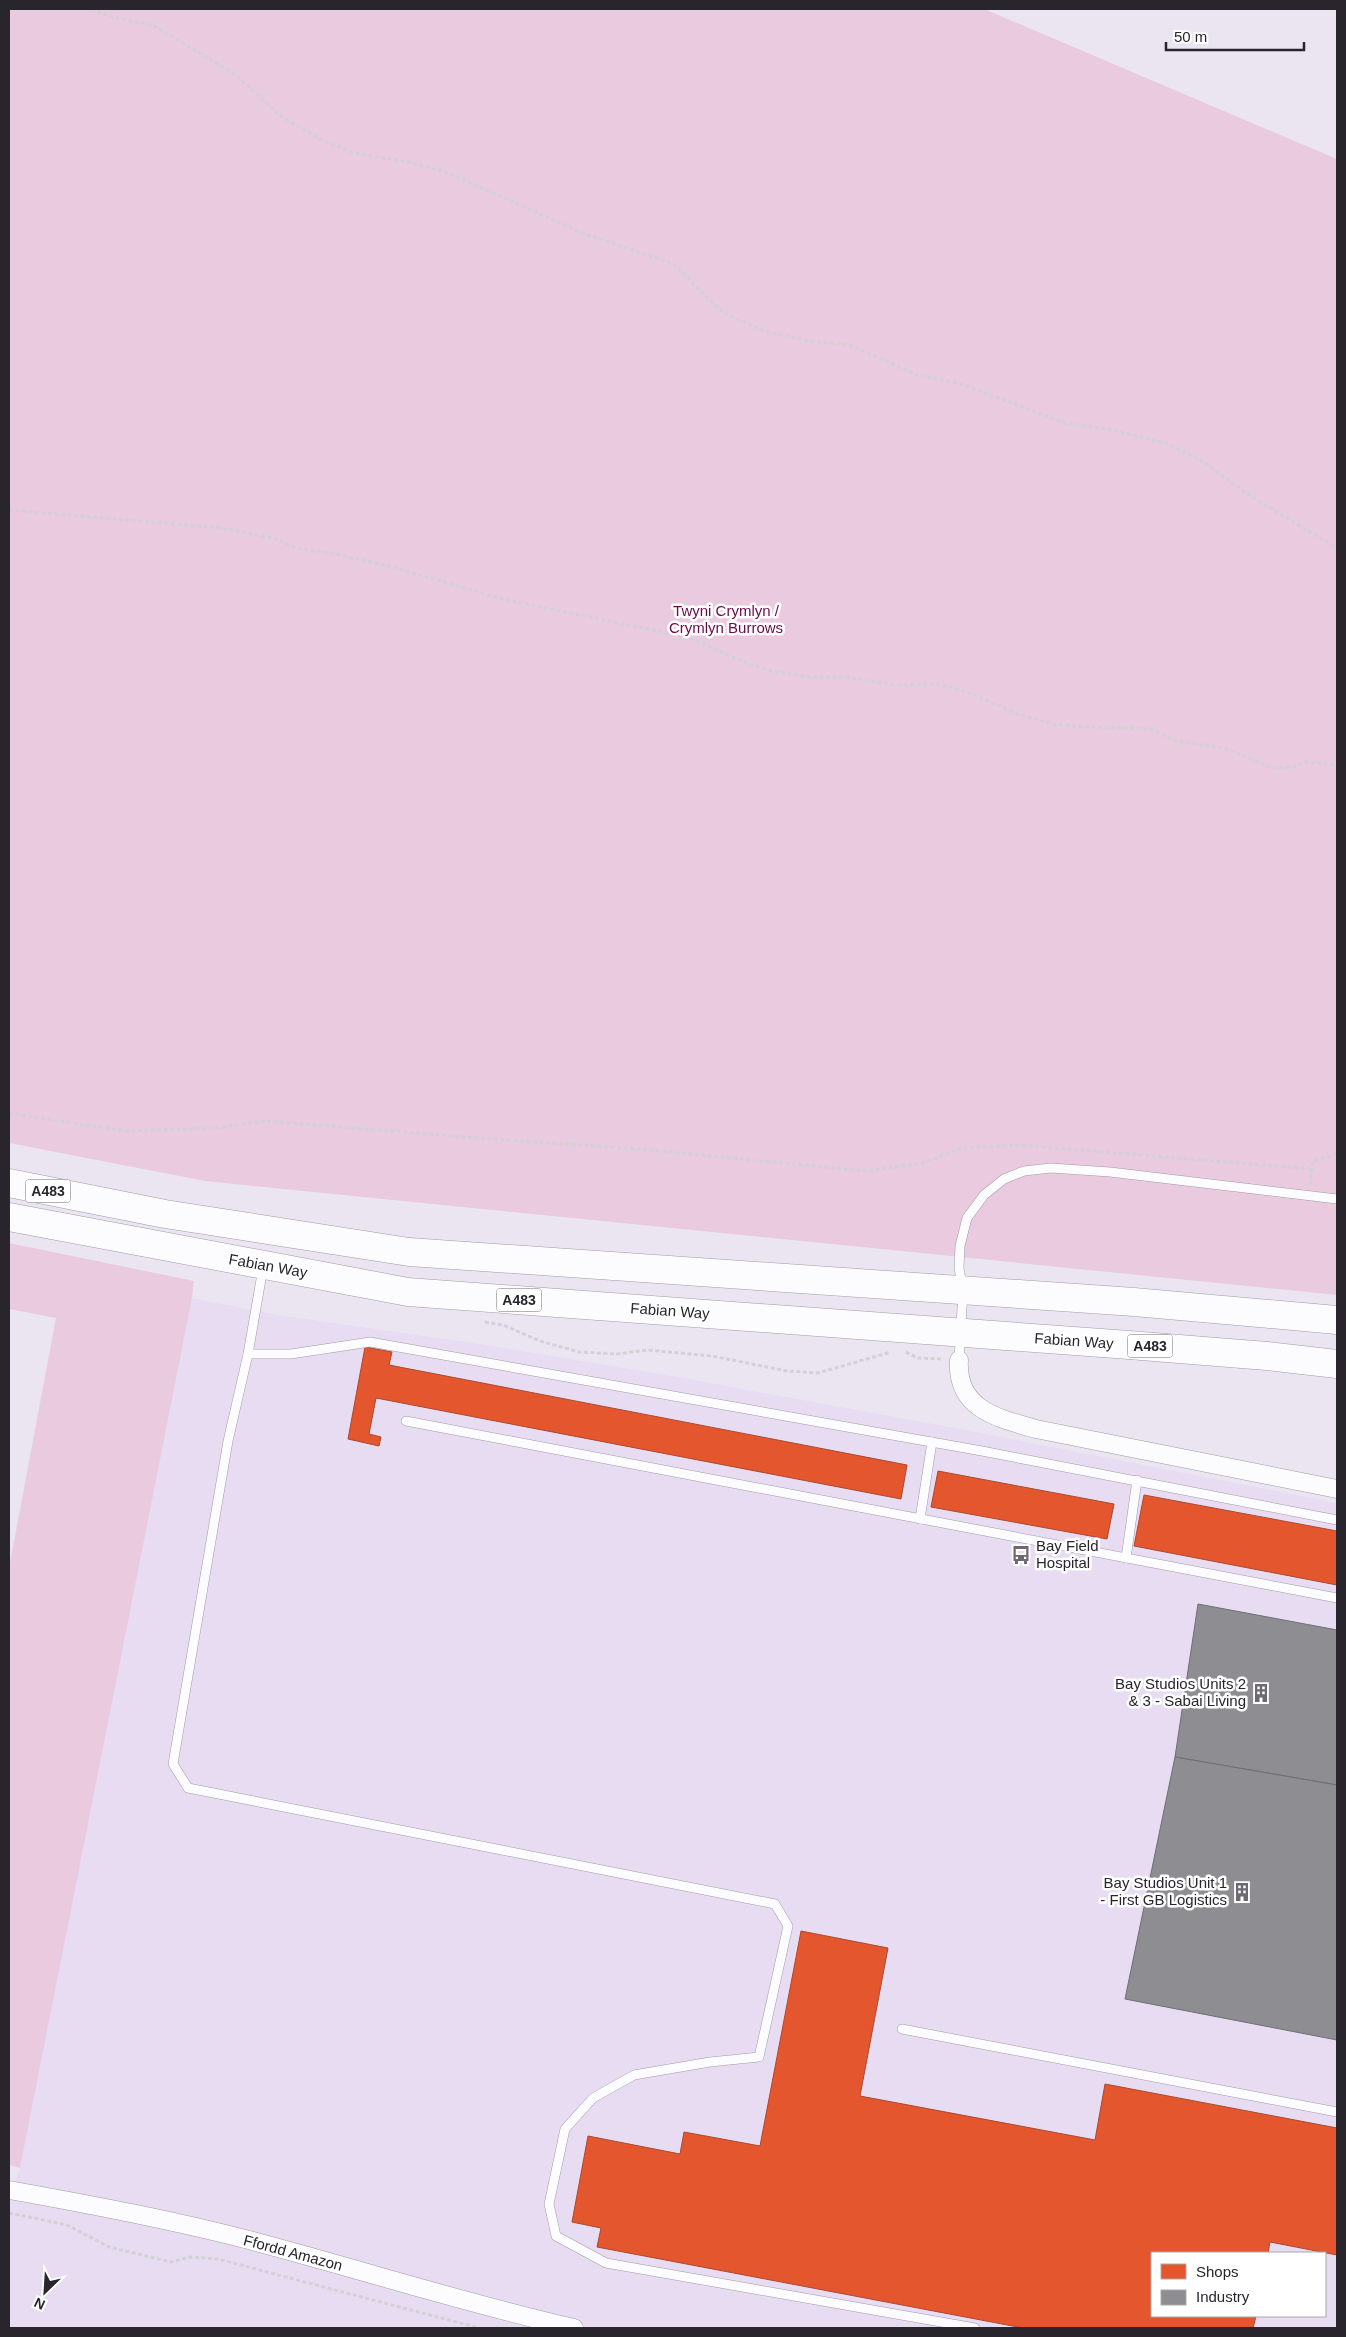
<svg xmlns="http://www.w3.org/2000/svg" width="1346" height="2337" viewBox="0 0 1346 2337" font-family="Helvetica,sans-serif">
<rect width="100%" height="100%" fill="#ebe5f2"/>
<path fill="#e7dcf2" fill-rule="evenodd" d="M192,1298L278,1315L486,1345L683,1378L955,1428L1337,1503V2328H9V2201L20,2168ZM1152,2253H1325V2316H1152Z"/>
<g fill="#eacadf">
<path d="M9,9H984L1337,159V1295L205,1181L9,1143Z"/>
<path d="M9,1243L194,1281L192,1298L20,2168L9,2165V1568L56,1318L9,1309Z"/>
</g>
<g fill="#e4572e" stroke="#ac482e">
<path d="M365,1347L392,1352L389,1365L907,1465L901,1499L376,1398L369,1434L381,1437L379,1446L348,1439Z"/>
<path d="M938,1471L1114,1504L1107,1539L931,1507Z"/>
<path d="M1144,1495L1337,1531V1585L1134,1546Z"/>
<path d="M801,1931L888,1948L860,2096L1095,2140L1105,2084L1337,2128V2255L1270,2242L1268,2253H1152V2316H1256L1253,2328H1023L597,2247L601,2228L572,2222L588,2136L680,2154L684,2132L760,2146Z"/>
</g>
<g fill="#8d8d92" stroke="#6f6e74">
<path d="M1198,1604L1337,1630V1785L1175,1757Z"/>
<path d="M1175,1757L1337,1785V2040L1125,1999Z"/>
</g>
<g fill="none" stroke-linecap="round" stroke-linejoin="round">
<g stroke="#a09ba5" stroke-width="10">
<g id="service">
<path d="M263,1268L248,1354L228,1441L173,1764L188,1788L775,1904L788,1926L759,2057L710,2062L634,2075L593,2098L565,2129L549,2204L556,2236L606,2263L975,2328"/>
<path d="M248,1354H291L370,1342L982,1451L1337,1520"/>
<path d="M959,1360L963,1291L959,1268L960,1246L967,1218L984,1195L1004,1179L1024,1171L1051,1168L1110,1172L1337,1199"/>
<path d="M406,1421L1337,1598"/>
<path d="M920,1519L932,1442"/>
<path d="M1126,1558L1137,1480"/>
<path d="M902,2029L1337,2112"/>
</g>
</g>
<g stroke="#a09ba5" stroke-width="19">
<g id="minor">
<path d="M959,1360C956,1409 997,1418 1036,1429L1337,1489"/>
<path d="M9,2190C93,2205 178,2221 260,2243C365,2271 468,2304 574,2328"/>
</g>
</g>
<g stroke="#a09ba5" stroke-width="29">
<g id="trunk">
<path d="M9,1183L165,1214L409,1252L1134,1302L1337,1320"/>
<path d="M9,1217L408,1292L1129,1345L1267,1356L1337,1364"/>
</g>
</g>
<g stroke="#d3d1d5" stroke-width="3" stroke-dasharray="4 2.5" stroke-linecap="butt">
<path d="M91,9L112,17L153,25L236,75L279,115L320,139L354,153L403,161L443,171L585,234L674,264L722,312L764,331L810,341L849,345L920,376L959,383L1064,423L1109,429L1169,444L1202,461L1252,497L1337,548"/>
<path d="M9,510L221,528L273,538L296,548L335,554L389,566L503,599L672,634L698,641L736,659L771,671L811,677H847L895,685L939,684L970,693L1015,713L1053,724L1088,727L1151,729L1173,740L1224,748L1273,768L1294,767L1305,762L1337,765"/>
<path d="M9,1113L125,1131L216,1128L267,1121L464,1137L638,1149L867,1171L922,1163L962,1148L1019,1145L1312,1169"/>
<path d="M1310,1185L1313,1161L1337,1154"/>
<path d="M485,1322L503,1325L540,1341L579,1352L616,1354L648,1350L712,1356L787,1371L818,1373L891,1352"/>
<path d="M906,1352L917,1358L943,1359"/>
<path d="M9,2213L67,2225L109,2247L171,2262L190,2257L218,2259L479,2328"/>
</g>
<use href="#service" stroke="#fcfbfd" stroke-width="9"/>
<use href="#minor" stroke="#fcfbfd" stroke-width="18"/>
<use href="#trunk" stroke="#fcfbfd" stroke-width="28"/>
</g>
<defs>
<g id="bus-bare" transform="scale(1.5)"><path d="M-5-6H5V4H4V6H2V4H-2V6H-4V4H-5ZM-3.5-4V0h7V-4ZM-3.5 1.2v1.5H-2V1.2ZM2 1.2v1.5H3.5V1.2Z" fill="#6d6872" stroke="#fff" stroke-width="2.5" paint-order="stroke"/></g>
<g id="building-bare" transform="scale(1.5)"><path d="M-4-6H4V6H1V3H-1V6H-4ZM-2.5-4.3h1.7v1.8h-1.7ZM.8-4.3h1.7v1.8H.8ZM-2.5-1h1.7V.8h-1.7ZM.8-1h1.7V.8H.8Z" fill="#6d6872" stroke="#fff" stroke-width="2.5" paint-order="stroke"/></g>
</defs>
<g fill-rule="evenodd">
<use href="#bus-bare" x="1021" y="1555"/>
<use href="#building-bare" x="1261" y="1693"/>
<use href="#building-bare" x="1242" y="1892"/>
</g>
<g text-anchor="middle" stroke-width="5" stroke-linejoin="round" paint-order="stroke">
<g fill="#fff" stroke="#69666c" stroke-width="1">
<rect x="25.5" y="1179.5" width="45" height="23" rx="4"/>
<rect x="496.5" y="1288.5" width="45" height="23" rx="4"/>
<rect x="1127.5" y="1334.5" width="45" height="23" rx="4"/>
</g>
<g font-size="14" font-weight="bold" fill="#29252d">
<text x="48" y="1196">A483</text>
<text x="519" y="1305">A483</text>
<text x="1150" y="1351">A483</text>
</g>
<g font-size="15" fill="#6c094c" stroke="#fff">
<text x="726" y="616">Twyni Crymlyn /<tspan x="726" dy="17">Crymlyn Burrows</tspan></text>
</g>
<g font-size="15" fill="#29252d" stroke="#fff">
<text transform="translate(268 1266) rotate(10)" y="5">Fabian Way</text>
<text transform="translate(670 1311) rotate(4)" y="5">Fabian Way</text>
<text transform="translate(1074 1341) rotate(4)" y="5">Fabian Way</text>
<text transform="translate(293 2253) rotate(15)" y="5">Ffordd Amazon</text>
</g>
<g font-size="15" fill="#29252d" stroke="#fff" text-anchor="end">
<text x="1036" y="1551" text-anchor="start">Bay Field<tspan x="1036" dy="17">Hospital</tspan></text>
<text x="1246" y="1689">Bay Studios Units 2<tspan x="1246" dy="17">&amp; 3 - Sabai Living</tspan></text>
<text x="1227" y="1888">Bay Studios Unit 1<tspan x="1227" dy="17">- First GB Logistics</tspan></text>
</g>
</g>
<rect width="1346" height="2337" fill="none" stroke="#29252d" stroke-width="20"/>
<rect x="1151" y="2252" width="175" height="65" fill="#ffffff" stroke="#a9a8ab"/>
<rect x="1161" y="2264" width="25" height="15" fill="#e4572e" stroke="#a9a8ab"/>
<text x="1196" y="2277" font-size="15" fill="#29252d">Shops</text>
<rect x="1161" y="2290" width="25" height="15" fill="#8d8d92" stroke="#a9a8ab"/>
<text x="1196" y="2302" font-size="15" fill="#29252d">Industry</text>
<g transform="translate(45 2292) rotate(205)" stroke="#ffffff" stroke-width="4" paint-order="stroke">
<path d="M0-4L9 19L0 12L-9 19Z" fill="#29252d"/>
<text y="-8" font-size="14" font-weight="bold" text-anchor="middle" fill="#29252d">N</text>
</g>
<path d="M1166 42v8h138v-8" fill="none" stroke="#29252d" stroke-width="2.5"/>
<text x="1174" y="42" font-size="15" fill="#29252d" stroke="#ffffff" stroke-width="4" paint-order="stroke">50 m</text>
</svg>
